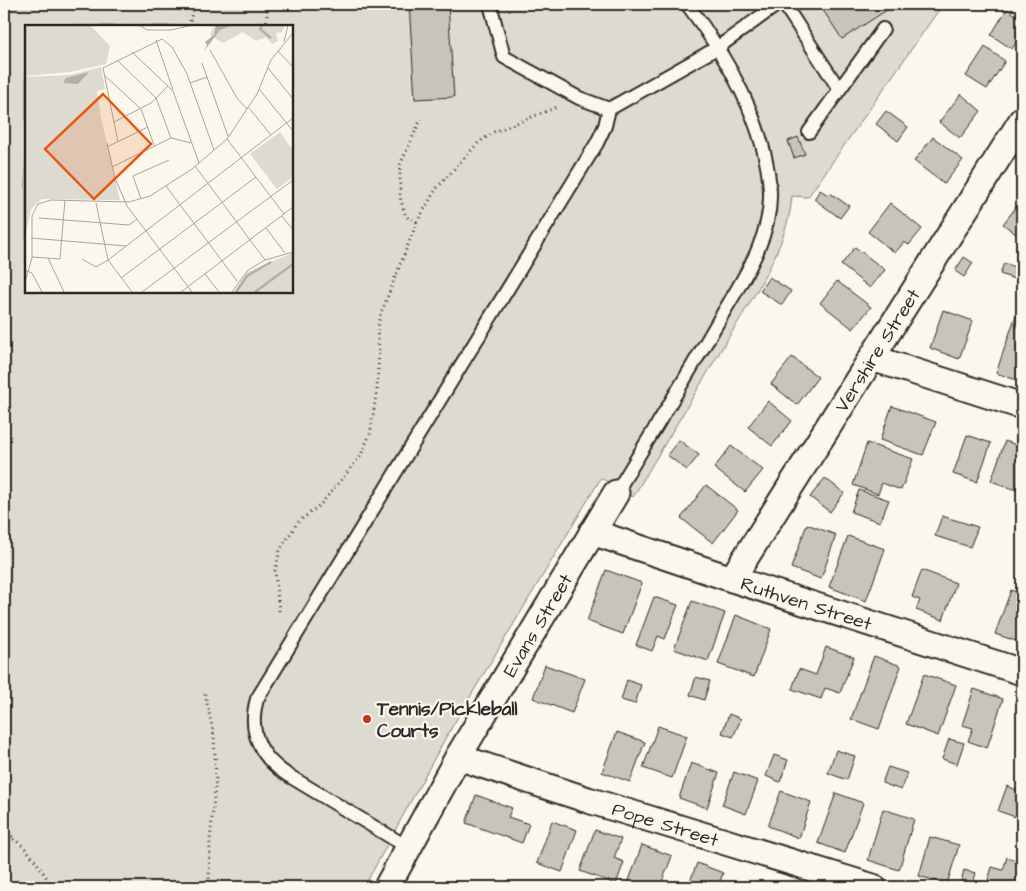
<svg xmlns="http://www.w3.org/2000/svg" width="1026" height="891" viewBox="0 0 1026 891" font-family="'Architects Daughter',sans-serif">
<rect width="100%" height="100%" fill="#fbf7ec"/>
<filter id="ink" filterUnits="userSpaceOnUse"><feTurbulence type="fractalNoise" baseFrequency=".02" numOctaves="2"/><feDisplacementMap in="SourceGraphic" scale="10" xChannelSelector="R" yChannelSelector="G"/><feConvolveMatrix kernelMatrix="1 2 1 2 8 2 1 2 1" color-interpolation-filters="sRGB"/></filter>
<g filter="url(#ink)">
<path fill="#dddad0" stroke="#84827e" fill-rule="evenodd" d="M4,4H943L808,197L792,196C789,247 747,306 721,350C692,399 662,448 633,497L601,478L446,737L364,887H4ZM26,26H291V291H26Z"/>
<g fill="#c7c4bc" stroke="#2b2b2b">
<path d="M409,4H448L454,97L415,99Z"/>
<path d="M819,4H896L842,39Z"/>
<path d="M1007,9L1022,19V33L1012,49L991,35Z"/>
<path d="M985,47L1005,61L987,89L966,76Z"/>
<path d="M961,94L981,111L960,138L939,122Z"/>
<path d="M886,111L908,127L898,141L876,124Z"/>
<path d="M798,137L805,154L794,158L788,141Z"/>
<path d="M933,137L963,160L944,184L914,161Z"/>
<path d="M820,190L828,195L830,193L849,206L840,218L814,199Z"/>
<path d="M1021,201L1022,202V239L1003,224Z"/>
<path d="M890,203L922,229L909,245L904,242L895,253L868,232Z"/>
<path d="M855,247L885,270L870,288L841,265Z"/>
<path d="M964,257L973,263L964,277L955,271Z"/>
<path d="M1004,263L1018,268L1014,279L1000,274Z"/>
<path d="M769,277L791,291L782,305L760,291Z"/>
<path d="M837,281L871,307L853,329L820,303Z"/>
<path d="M1018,309L1022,311V382L996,373Z"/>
<path d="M943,310L973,321L959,359L930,348Z"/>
<path d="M792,357L818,377L797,405L771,384Z"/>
<path d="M768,401L792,421L772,446L748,427Z"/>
<path d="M892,406L936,422L923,455L880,440Z"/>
<path d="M967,435L991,443L977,482L953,474Z"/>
<path d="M679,440L699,455L687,470L667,455Z"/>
<path d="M1005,441L1022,447V492L991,481Z"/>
<path d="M867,443L913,459L901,490L882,483L878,494L853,485Z"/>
<path d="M731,446L763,470L745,492L714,468Z"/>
<path d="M825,478L844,493L830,512L810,497Z"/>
<path d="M706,485L738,510L713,543L681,518Z"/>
<path d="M859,490L889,500L880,522L851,512Z"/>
<path d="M942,516L978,527L970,547L935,536Z"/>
<path d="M807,524L836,535L821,579L791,568Z"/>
<path d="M848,536L885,549L866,601L829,587Z"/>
<path d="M606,570L642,583L623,634L587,621Z"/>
<path d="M922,570L956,583L943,620L916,610L920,600L912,597Z"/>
<path d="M1011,590L1022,594V643L995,634Z"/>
<path d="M654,597L678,605L665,639L658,636L652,651L636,645Z"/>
<path d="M692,601L725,613L708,661L674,649Z"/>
<path d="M736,615L771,629L754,677L718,664Z"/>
<path d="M826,647L854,657L840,693L825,688L821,699L792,689L799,669L816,675Z"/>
<path d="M874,656L901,666L879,729L851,719Z"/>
<path d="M545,665L585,679L572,713L533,698Z"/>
<path d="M924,674L956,685L938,736L906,724Z"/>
<path d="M696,677L710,681L704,700L690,695Z"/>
<path d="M627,680L641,685L635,704L621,700Z"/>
<path d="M974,689L1003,699L987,748L968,741L973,728L962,725Z"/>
<path d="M729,714L741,719L733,737L722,733Z"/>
<path d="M658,726L687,736L672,778L643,768Z"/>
<path d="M617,732L645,742L630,782L602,772Z"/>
<path d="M949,739L964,743L957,764L942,759Z"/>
<path d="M836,750L855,756L847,780L828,773Z"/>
<path d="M774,755L788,760L780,782L766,776Z"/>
<path d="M691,763L719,773L707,808L679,798Z"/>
<path d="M888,767L907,773L901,790L882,783Z"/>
<path d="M734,772L758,781L746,814L722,805Z"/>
<path d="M1007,786L1022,792V819L998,811Z"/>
<path d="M781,791L811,802L799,838L768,826Z"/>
<path d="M836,793L863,803L845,853L818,843Z"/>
<path d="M476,795L512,808L508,817L529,824L522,843L466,823Z"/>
<path d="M883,809L914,819L899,870L868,860Z"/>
<path d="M552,821L577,830L562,872L537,863Z"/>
<path d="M595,830L621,839L614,858L624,862L616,884L580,871Z"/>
<path d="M930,837L959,845L947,884L919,876Z"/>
<path d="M642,845L672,856L660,887L627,886Z"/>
<path d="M1007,857L1022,862L1018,875L1022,876V887H986L992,867L1003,870Z"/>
<path d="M697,863L723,873L718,887H688Z"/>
<path d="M964,870L976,873L972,887L960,886Z"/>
<path d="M749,882L765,887H747Z"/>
<path d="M443,883L455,887H442Z"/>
</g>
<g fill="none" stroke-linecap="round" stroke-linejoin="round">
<g stroke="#2b2b2b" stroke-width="16">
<g id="lane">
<path d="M490,4L504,57L579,98L609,109"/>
<path d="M784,4L839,89"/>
<path d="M809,132L883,29"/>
<path d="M616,493C649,438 683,383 715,327C738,286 772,241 770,192C767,126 726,55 687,4"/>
<path d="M409,848L286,774C259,756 248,730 257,699L597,143L605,126L609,109L717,48L778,4"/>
</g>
</g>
<g stroke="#2b2b2b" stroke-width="29">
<g id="street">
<path d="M872,358L1022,406"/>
<path id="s1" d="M592,532L732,579L1022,672"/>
<path id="s2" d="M732,579L1022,120"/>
<path id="s3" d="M458,757L588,800L873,887"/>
<path id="s4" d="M387,887L458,757L616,493"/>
</g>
</g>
<g stroke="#2b2b2b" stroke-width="3" stroke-dasharray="1 4" stroke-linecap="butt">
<path d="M189,26L194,4"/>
<path d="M266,26L268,4"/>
<path d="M417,222L409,219L405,214L400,197V165L421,119"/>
<path d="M279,611L275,571L280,550L297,523L321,504L360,457L370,434L377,390L379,349L377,331L381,313L417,222L436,189L479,142L494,132L557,107"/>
<path d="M205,694L214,736L216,777L210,840L209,882L207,887"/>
<path d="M4,830L13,837"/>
<path d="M4,835C27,842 40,869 53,887"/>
</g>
<use href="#lane" stroke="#fbf7ec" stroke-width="12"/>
<use href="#street" stroke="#fbf7ec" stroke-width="25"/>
</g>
</g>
<circle fill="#c8321e" stroke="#fbf7ec" stroke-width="2" cx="367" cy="719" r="5"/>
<g text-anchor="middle" stroke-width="4.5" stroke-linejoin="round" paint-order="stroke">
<g font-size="19" fill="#2b2b2b" stroke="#fbf7ec">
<text dy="7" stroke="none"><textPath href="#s2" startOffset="271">Vershire Street</textPath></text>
<text dy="7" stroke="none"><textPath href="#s1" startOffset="226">Ruthven Street</textPath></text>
<text dy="7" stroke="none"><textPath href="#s4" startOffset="302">Evans Street</textPath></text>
<text dy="7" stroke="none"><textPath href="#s3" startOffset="218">Pope Street</textPath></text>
</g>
<g font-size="19" font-weight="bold" fill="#2b2b2b" stroke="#fbf7ec" text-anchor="start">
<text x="377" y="715">Tennis/Pickleball<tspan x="377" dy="22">Courts</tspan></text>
</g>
</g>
<g transform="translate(25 25)">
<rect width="268" height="268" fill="#fbf7ec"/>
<path d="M0,0H65L85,21L81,39L45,47L0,51ZM189,0H260L257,7L251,8L253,16L247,19L241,12L231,16L218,7L198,18L185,10ZM76,42L80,64L72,66L76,92L95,175L17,174L6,184L0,212V52L45,50ZM255,107L267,124L268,152L252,164L225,129ZM267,228V267H209L222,247Z" fill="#dddad0"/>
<path d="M191,0H208L195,5L179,26L182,20L180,17L189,10ZM64,47L53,59L38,58L41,53Z" fill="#b1afa7"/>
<path fill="none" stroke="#b1afa7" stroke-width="2.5" d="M238,0L235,4L246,13M211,267L222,251L246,237M230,267L268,239"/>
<path fill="none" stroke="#a8a59f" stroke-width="1" d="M114,0L122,5H146L168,0M131,15L148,65M259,17L263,0M185,25L212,73L222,84M253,26L268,42M107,27L148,66L174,138M92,35L131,73L146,113M177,38L203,111M243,43L268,74M79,50L116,84L129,120M165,58L182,52M234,64L268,106M224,83L246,110M89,97L126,78L143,61M202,114L259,189M93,117L78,43L137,14L147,22L162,49L189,125M82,118L90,153L102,181L167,267M82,122L123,102M170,141L240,235M87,142L146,113L166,118M141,161L212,256M116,174L108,151L144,135M71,178L83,235L107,267M257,191L268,205M14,193L104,200L112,194M241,203L260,228M6,213L101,221M7,232L35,234L40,175M23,233L39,267M57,234L71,242L83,235L268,93M0,245L7,248L17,267M180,249L194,267M96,253L231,152M0,257L7,233V191L13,179L26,175L104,177L125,171L167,144L202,114L232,69L246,35L268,8M117,267L268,155M156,267L268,182M207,267L223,245L240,235L268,227"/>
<path fill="#e8590c" fill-opacity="0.15" stroke="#e8590c" stroke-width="2.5" d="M78,69L126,119L69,174L20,124Z"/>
<rect width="268" height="268" fill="none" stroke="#2b2b2b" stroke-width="2.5"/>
</g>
<rect width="1026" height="891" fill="none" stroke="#fbf7ec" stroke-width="20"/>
<rect x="10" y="10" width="1006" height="871" fill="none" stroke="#2b2b2b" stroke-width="2" filter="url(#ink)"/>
</svg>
